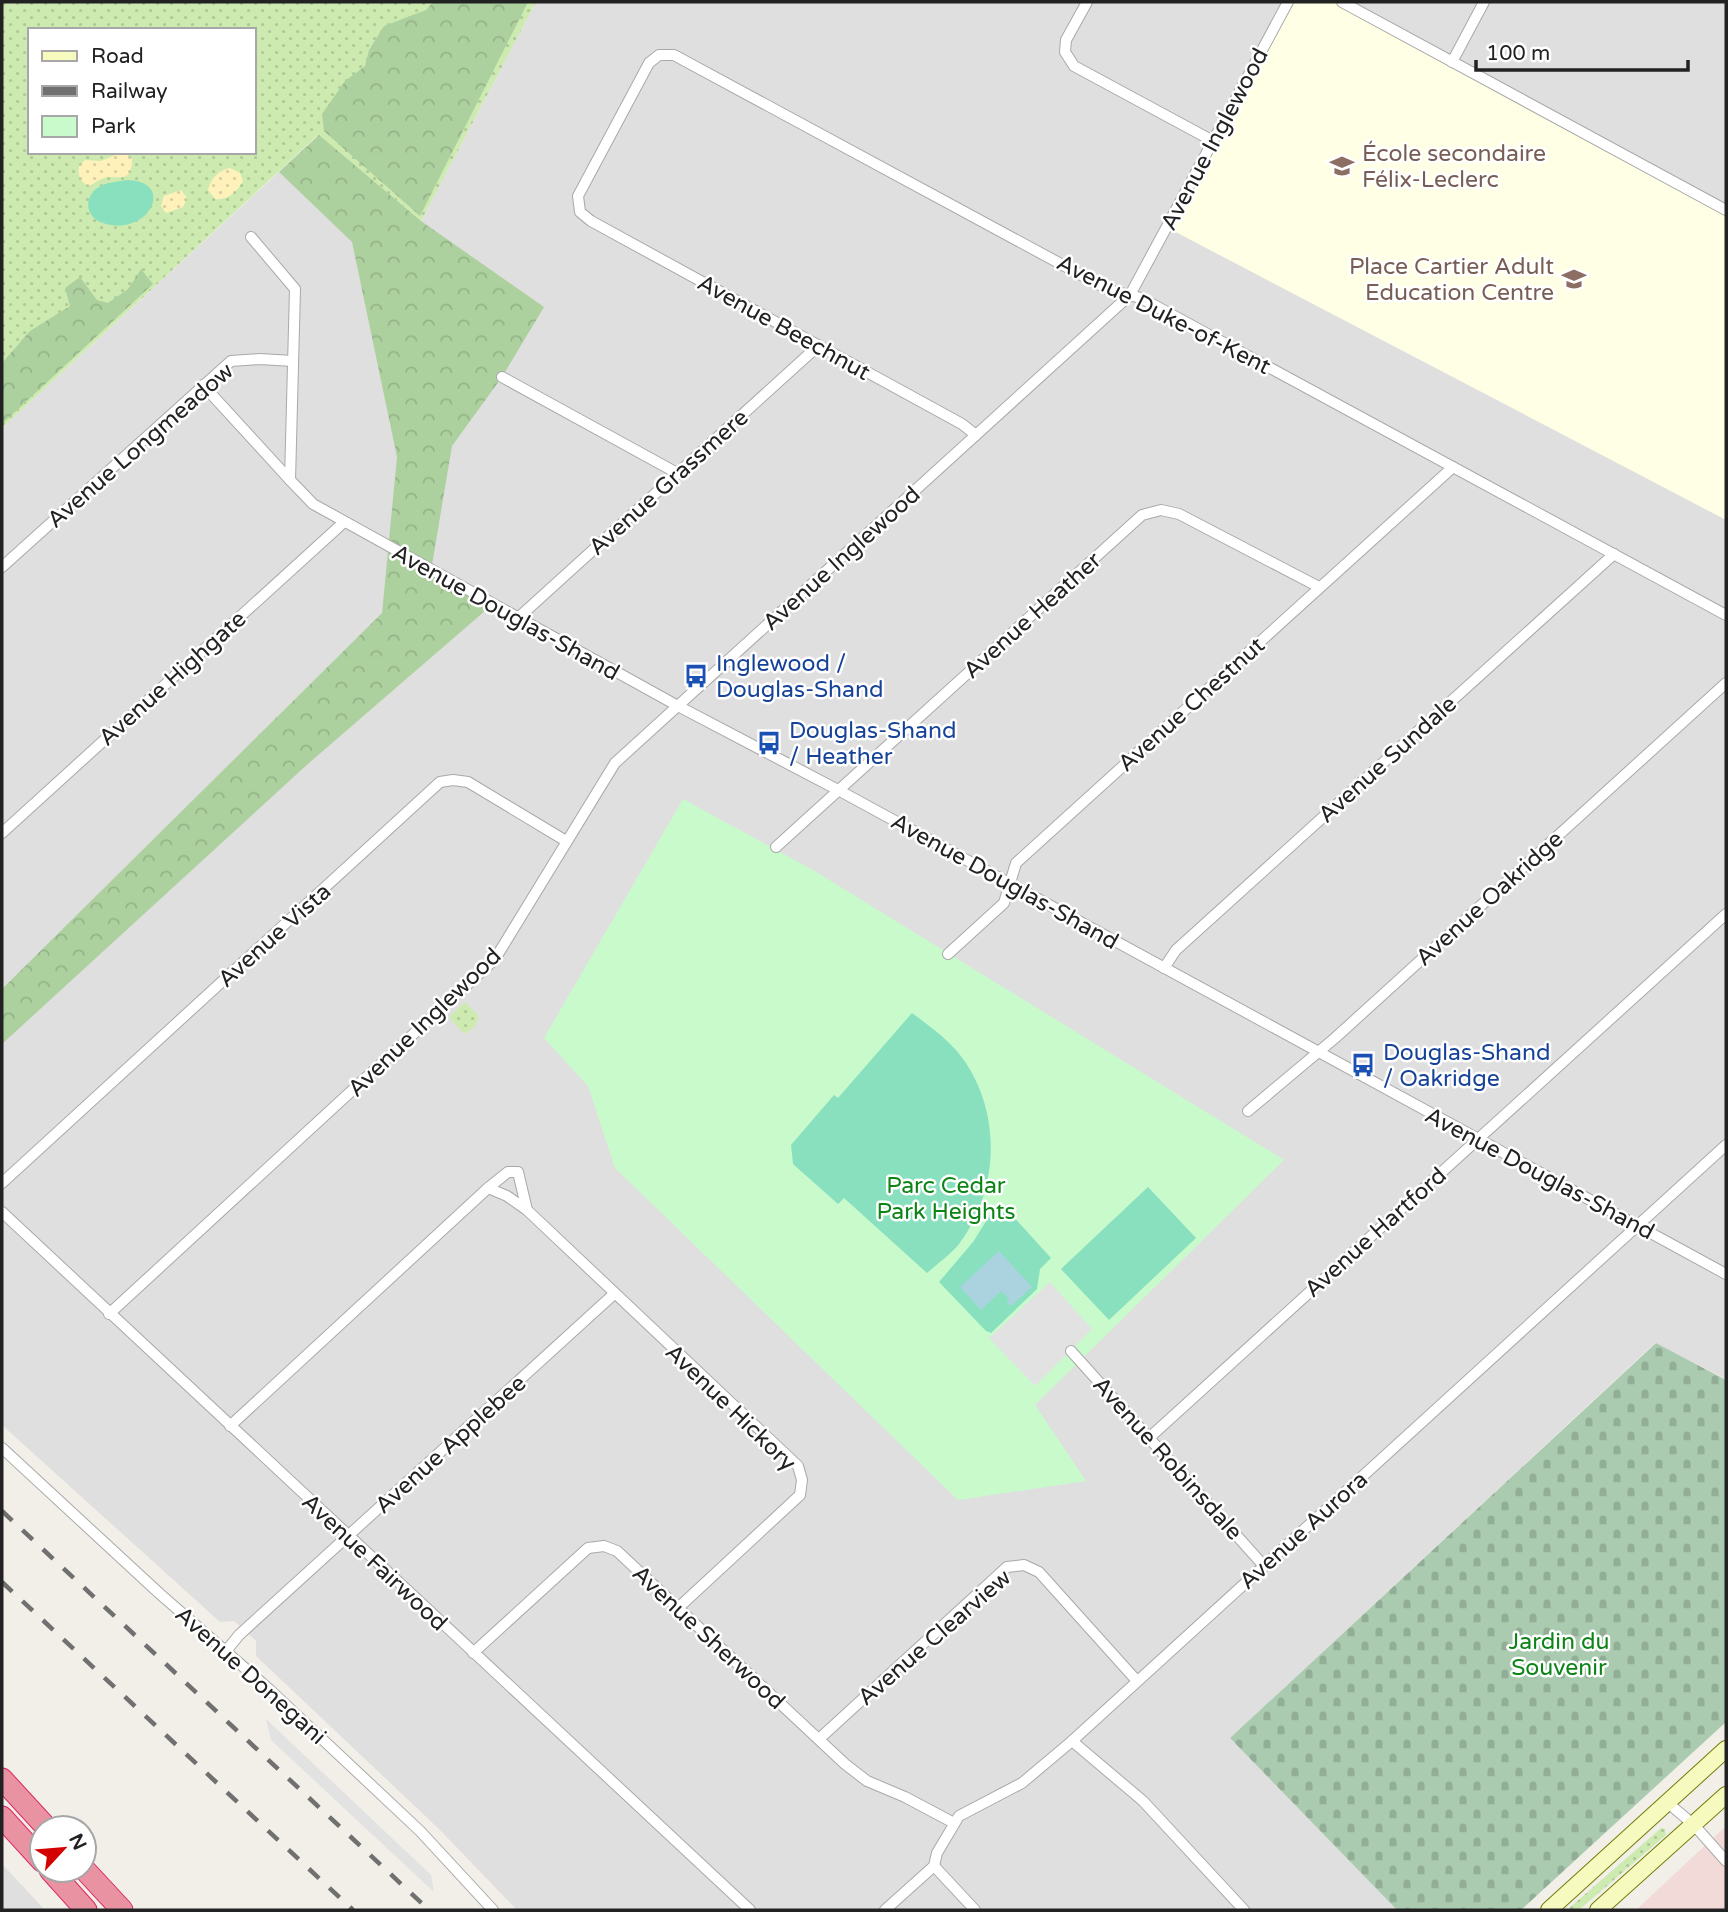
<svg xmlns="http://www.w3.org/2000/svg" width="1728" height="1912" viewBox="0 0 1728 1912" font-family="'Varela Round',sans-serif">
<defs>
<pattern id="grass-dots" width="8" height="8" patternUnits="userSpaceOnUse" patternTransform="scale(1.75)"><rect width="8" height="8" fill="#cdebb0"/><path d="M2 2h.1M6 6h.1" fill="none" stroke="#b0c997" stroke-width="1.8" stroke-linecap="round"/></pattern>
<pattern id="forest-crowns" width="20" height="18" patternUnits="userSpaceOnUse" patternTransform="scale(1.75)"><rect width="20" height="18" fill="#add19e"/><path d="M2 6a3 3 0 1 1 6 0M12 15a3 3 0 1 1 6 0" fill="none" stroke="#95b388"/></pattern>
<pattern id="sand-dots" width="8" height="8" patternUnits="userSpaceOnUse" patternTransform="scale(1.75)"><rect width="8" height="8" fill="#fff1ba"/><path d="M2 2h.1M6 6h.1" fill="none" stroke="#dacea0" stroke-width="1.8" stroke-linecap="round"/></pattern>
<pattern id="cemetery-stones" width="16" height="16" patternUnits="userSpaceOnUse" patternTransform="scale(1.75)"><rect width="16" height="16" fill="#aacbaf"/><path d="M2 7V4a2 2 0 0 1 4 0v3zM10 15v-3a2 2 0 0 1 4 0v3z" fill="#92ae96"/></pattern>
</defs>
<rect width="100%" height="100%" fill="#f2efe9"/>
<g fill="#e0dfdf">
<path d="M536,2H1726V1379L1655,1343L1230,1738L1397,1910H517L438,1828L256,1656V1641L234,1621L220,1622L2,1425V428L319,135L421,221Z"/>
<path d="M2,1864L45,1910H2Z"/>
</g>
<path fill="#f2dad9" d="M1726,1826V1910H1636Z"/>
<path fill="#ffffe5" d="M1288,2H1341L1520,104L1726,216V520L1166,227Z"/>
<g fill="url(#grass-dots)" fill-rule="evenodd">
<path d="M2,2H536L421,221L318,135L2,428ZM30,30H254V152H30Z"/>
<path d="M465,1002L478,1015C479,1025 472,1030 464,1034L449,1017Z"/>
<path d="M1661,1828L1665,1829L1666,1835L1579,1910H1567Z"/>
</g>
<g fill="url(#forest-crowns)">
<path d="M433,2H528L420,216L324,131L322,114L345,81L365,66L369,50L384,26L426,10Z"/>
<path d="M319,135L421,221L544,307L502,377L452,446L431,571L493,604L309,763L2,1044V989L382,613L397,457L352,242L279,172Z"/>
<path d="M141,269L153,284L2,424V363L30,331L70,306L65,288L80,277L97,300L108,303L128,289Z"/>
</g>
<g fill="url(#sand-dots)">
<path d="M123,152L132,159C132,186 116,174 104,178C98,180 94,184 88,186C79,180 78,176 79,166L85,160L101,161Z"/>
<path d="M230,168L240,173L243,181C238,191 227,201 215,199L208,190C211,178 218,171 230,168Z"/>
<path d="M181,190L187,198L183,207L166,213L161,206L164,196Z"/>
</g>
<path fill="url(#cemetery-stones)" d="M1656,1343L1726,1380V1722L1521,1910H1397L1230,1738Z"/>
<path fill="#c8facc" d="M683,799L813,870L1284,1160L1035,1405L1086,1481L958,1500L615,1168L588,1086L544,1038Z"/>
<g fill="#88e0be">
<path d="M127,180C177,181 149,238 103,223C87,218 83,200 96,189C105,182 116,182 127,180Z"/>
<path d="M912,1013C932,1028 952,1042 966,1063C1002,1118 998,1192 959,1244C950,1255 937,1264 927,1273L844,1198L838,1204L793,1164L791,1145L834,1095L838,1098Z"/>
<path d="M1148,1187L1196,1238L1109,1320L1061,1269Z"/>
<path d="M1002,1204L1051,1258L1040,1269L1037,1289L991,1333L986,1331L939,1282L973,1242L990,1215Z"/>
</g>
<g fill="#e2e2e2">
<path d="M1050,1282L1092,1329L1035,1386L989,1338Z"/>
<path d="M266,1719L431,1875L434,1892L271,1740Z"/>
</g>
<path fill="#aad3df" d="M999,1251L1032,1287L1011,1306L1007,1302L1009,1299L1001,1291L981,1310L960,1287Z"/>
<g fill="none" stroke-linecap="round" stroke-linejoin="round">
<g stroke="#a9a9a9" stroke-width="12">
<g id="street">
<path d="M1087,2L1066,40L1065,52L1074,66L1213,141"/>
<path d="M1342,2L1726,210"/>
<path d="M1452,62L1484,2"/>
<path d="M251,237L295,289L290,480L313,504L678,706L840,791L1726,1274"/>
<path d="M502,377L677,473"/>
<path d="M203,385L290,480"/>
<path d="M976,435L962,424L591,221L580,212L578,196L649,63L659,55H674L1109,290L1141,298L1726,615"/>
<path d="M2,567L231,361L260,359L293,361"/>
<path d="M518,618L818,346"/>
<path d="M2,833L343,523"/>
<path d="M776,847L1142,515L1161,510L1179,514L1319,587"/>
<path d="M948,954L1004,903L1016,863L1453,467"/>
<path d="M1164,968L1176,950L1614,554"/>
<path d="M1248,1111L1335,1038L1726,683"/>
<path d="M2,1183L440,782L453,780L468,782L566,841"/>
<path d="M488,1188L507,1196L527,1210"/>
<path d="M2,1212L750,1910"/>
<path d="M109,1314L495,959L615,763L1130,295L1288,2"/>
<path d="M1071,1351L1264,1566"/>
<path d="M230,1426L488,1188L508,1172H518L527,1210L798,1466L802,1480L800,1495L678,1608"/>
<path d="M1150,1437L1726,914"/>
<path d="M2,1448L160,1594L270,1690L420,1831L493,1910"/>
<path d="M226,1651L239,1635L614,1294"/>
<path d="M473,1653L588,1548L604,1546L617,1551L845,1764L867,1781L905,1797L954,1823"/>
<path d="M819,1739L1007,1567L1024,1565L1039,1572L1137,1681"/>
<path d="M1072,1741L1143,1801L1244,1910"/>
<path d="M1668,1803L1694,1825L1726,1861"/>
<path d="M934,1866L975,1910"/>
<path d="M885,1910L934,1866L937,1853L959,1816L1022,1783L1072,1741L1726,1145"/>
</g>
</g>
<g stroke="#707d05" stroke-width="18">
<g id="secondary">
<path d="M1549,1910L1726,1749"/>
<path d="M1598,1910L1726,1795"/>
</g>
</g>
<g stroke="#dc2a67" stroke-width="23">
<g id="highway">
<path d="M2,1779L47,1828"/>
<path d="M2,1817L42,1861"/>
<path d="M84,1869L122,1910"/>
<path d="M50,1870L86,1910"/>
</g>
</g>
<use href="#street" stroke="#fff" stroke-width="10"/>
<use href="#secondary" stroke="#f7fabf" stroke-width="16"/>
<use href="#highway" stroke="#e892a2" stroke-width="21"/>
<g stroke="#707070" stroke-width="4.5" stroke-dasharray="14 14" stroke-linecap="butt">
<path d="M2,1511L429,1910"/>
<path d="M2,1582L353,1910"/>
</g>
</g>
<defs>
<g id="school-bare" transform="scale(1.89)"><path d="M0-5L7-2L0 1L-7-2ZM-4 1L0 2.5L4 1V4Q0 6-4 4Z" fill="#8d6e63" stroke="#fff" stroke-width="2.5" paint-order="stroke"/></g>
<g id="bus-bare" transform="scale(1.89)"><path d="M-5-6H5V4H4V6H2V4H-2V6H-4V4H-5ZM-3.5-4V0h7V-4ZM-3.5 1.2v1.5H-2V1.2ZM2 1.2v1.5H3.5V1.2Z" fill="#1a4fb4" stroke="#fff" stroke-width="2.5" paint-order="stroke"/></g>
</defs>
<g fill-rule="evenodd">
<use href="#school-bare" x="1342" y="166"/>
<use href="#school-bare" x="1574" y="279"/>
<use href="#bus-bare" x="696" y="676"/>
<use href="#bus-bare" x="769" y="743"/>
<use href="#bus-bare" x="1363" y="1065"/>
</g>
<g text-anchor="middle" stroke-width="5" stroke-linejoin="round" paint-order="stroke">
<g font-size="23" fill="#222" stroke="#fff">
<text transform="translate(1214 139) rotate(-62)" y="8">Avenue Inglewood</text>
<text transform="translate(1164 314) rotate(27)" y="8">Avenue Duke-of-Kent</text>
<text transform="translate(784 327) rotate(29)" y="8">Avenue Beechnut</text>
<text transform="translate(140 445) rotate(-41)" y="8">Avenue Longmeadow</text>
<text transform="translate(668 482) rotate(-42)" y="8">Avenue Grassmere</text>
<text transform="translate(841 558) rotate(-42)" y="8">Avenue Inglewood</text>
<text transform="translate(506 612) rotate(29)" y="8">Avenue Douglas-Shand</text>
<text transform="translate(1032 615) rotate(-42)" y="8">Avenue Heather</text>
<text transform="translate(172 678) rotate(-42)" y="8">Avenue Highgate</text>
<text transform="translate(1191 704) rotate(-42)" y="8">Avenue Chestnut</text>
<text transform="translate(1387 759) rotate(-42)" y="8">Avenue Sundale</text>
<text transform="translate(1005 881) rotate(29)" y="8">Avenue Douglas-Shand</text>
<text transform="translate(1489 898) rotate(-42)" y="8">Avenue Oakridge</text>
<text transform="translate(274 935) rotate(-42)" y="8">Avenue Vista</text>
<text transform="translate(424 1022) rotate(-44)" y="8">Avenue Inglewood</text>
<text transform="translate(1540 1173) rotate(28)" y="8">Avenue Douglas-Shand</text>
<text transform="translate(1375 1232) rotate(-42)" y="8">Avenue Hartford</text>
<text transform="translate(731 1407) rotate(44)" y="8">Avenue Hickory</text>
<text transform="translate(450 1444) rotate(-42)" y="8">Avenue Applebee</text>
<text transform="translate(1168 1458) rotate(48)" y="8">Avenue Robinsdale</text>
<text transform="translate(1303 1530) rotate(-42)" y="8">Avenue Aurora</text>
<text transform="translate(375 1562) rotate(43)" y="8">Avenue Fairwood</text>
<text transform="translate(709 1637) rotate(43)" y="8">Avenue Sherwood</text>
<text transform="translate(934 1637) rotate(-41)" y="8">Avenue Clearview</text>
<text transform="translate(251 1675) rotate(42)" y="8">Avenue Donegani</text>
</g>
<g font-size="23" fill="#785e54" stroke="#fff" text-anchor="start">
<text x="1362" y="161">École secondaire<tspan x="1362" dy="26">Félix-Leclerc</tspan></text>
<text x="1554" y="274" text-anchor="end">Place Cartier Adult<tspan x="1554" dy="26">Education Centre</tspan></text>
</g>
<g font-size="23" fill="#164399" stroke="#fff" text-anchor="start">
<text x="716" y="671">Inglewood /<tspan x="716" dy="26">Douglas-Shand</tspan></text>
<text x="789" y="738">Douglas-Shand<tspan x="789" dy="26">/ Heather</tspan></text>
<text x="1383" y="1060">Douglas-Shand<tspan x="1383" dy="26">/ Oakridge</tspan></text>
</g>
<g font-size="23" fill="#0c8416" stroke="#fff">
<text x="946" y="1193">Parc Cedar<tspan x="946" dy="26">Park Heights</tspan></text>
<text x="1559" y="1649">Jardin du<tspan x="1559" dy="26">Souvenir</tspan></text>
</g>
</g>
<rect width="1728" height="1912" fill="none" stroke="#222222" stroke-width="7"/>
<rect x="28" y="28" width="228" height="126" fill="#ffffff" stroke="#a7a7a7" stroke-width="2"/>
<rect x="42" y="51" width="35" height="10" fill="#f7fabf" stroke="#a7a7a7" stroke-width="2"/>
<text x="91" y="63" font-size="21" fill="#222222">Road</text>
<rect x="42" y="86" width="35" height="10" fill="#707070" stroke="#a7a7a7" stroke-width="2"/>
<text x="91" y="98" font-size="21" fill="#222222">Railway</text>
<rect x="42" y="116" width="35" height="21" fill="#c8facc" stroke="#a7a7a7" stroke-width="2"/>
<text x="91" y="133" font-size="21" fill="#222222">Park</text>
<g transform="translate(63 1849) rotate(64)"><circle r="33" fill="#ffffff" stroke="#a7a7a7" stroke-width="2"/>
<path d="M0-5L12 26L0 18L-12 26Z" fill="#d40000"/>
<text y="-10" font-size="19" font-weight="bold" text-anchor="middle" fill="#222222">N</text>
</g>
<path d="M1476 60v10h212v-10" fill="none" stroke="#222222" stroke-width="3.5"/>
<text x="1486" y="60" font-size="21" fill="#222222" stroke="#ffffff" stroke-width="5" paint-order="stroke">100 m</text>
</svg>
